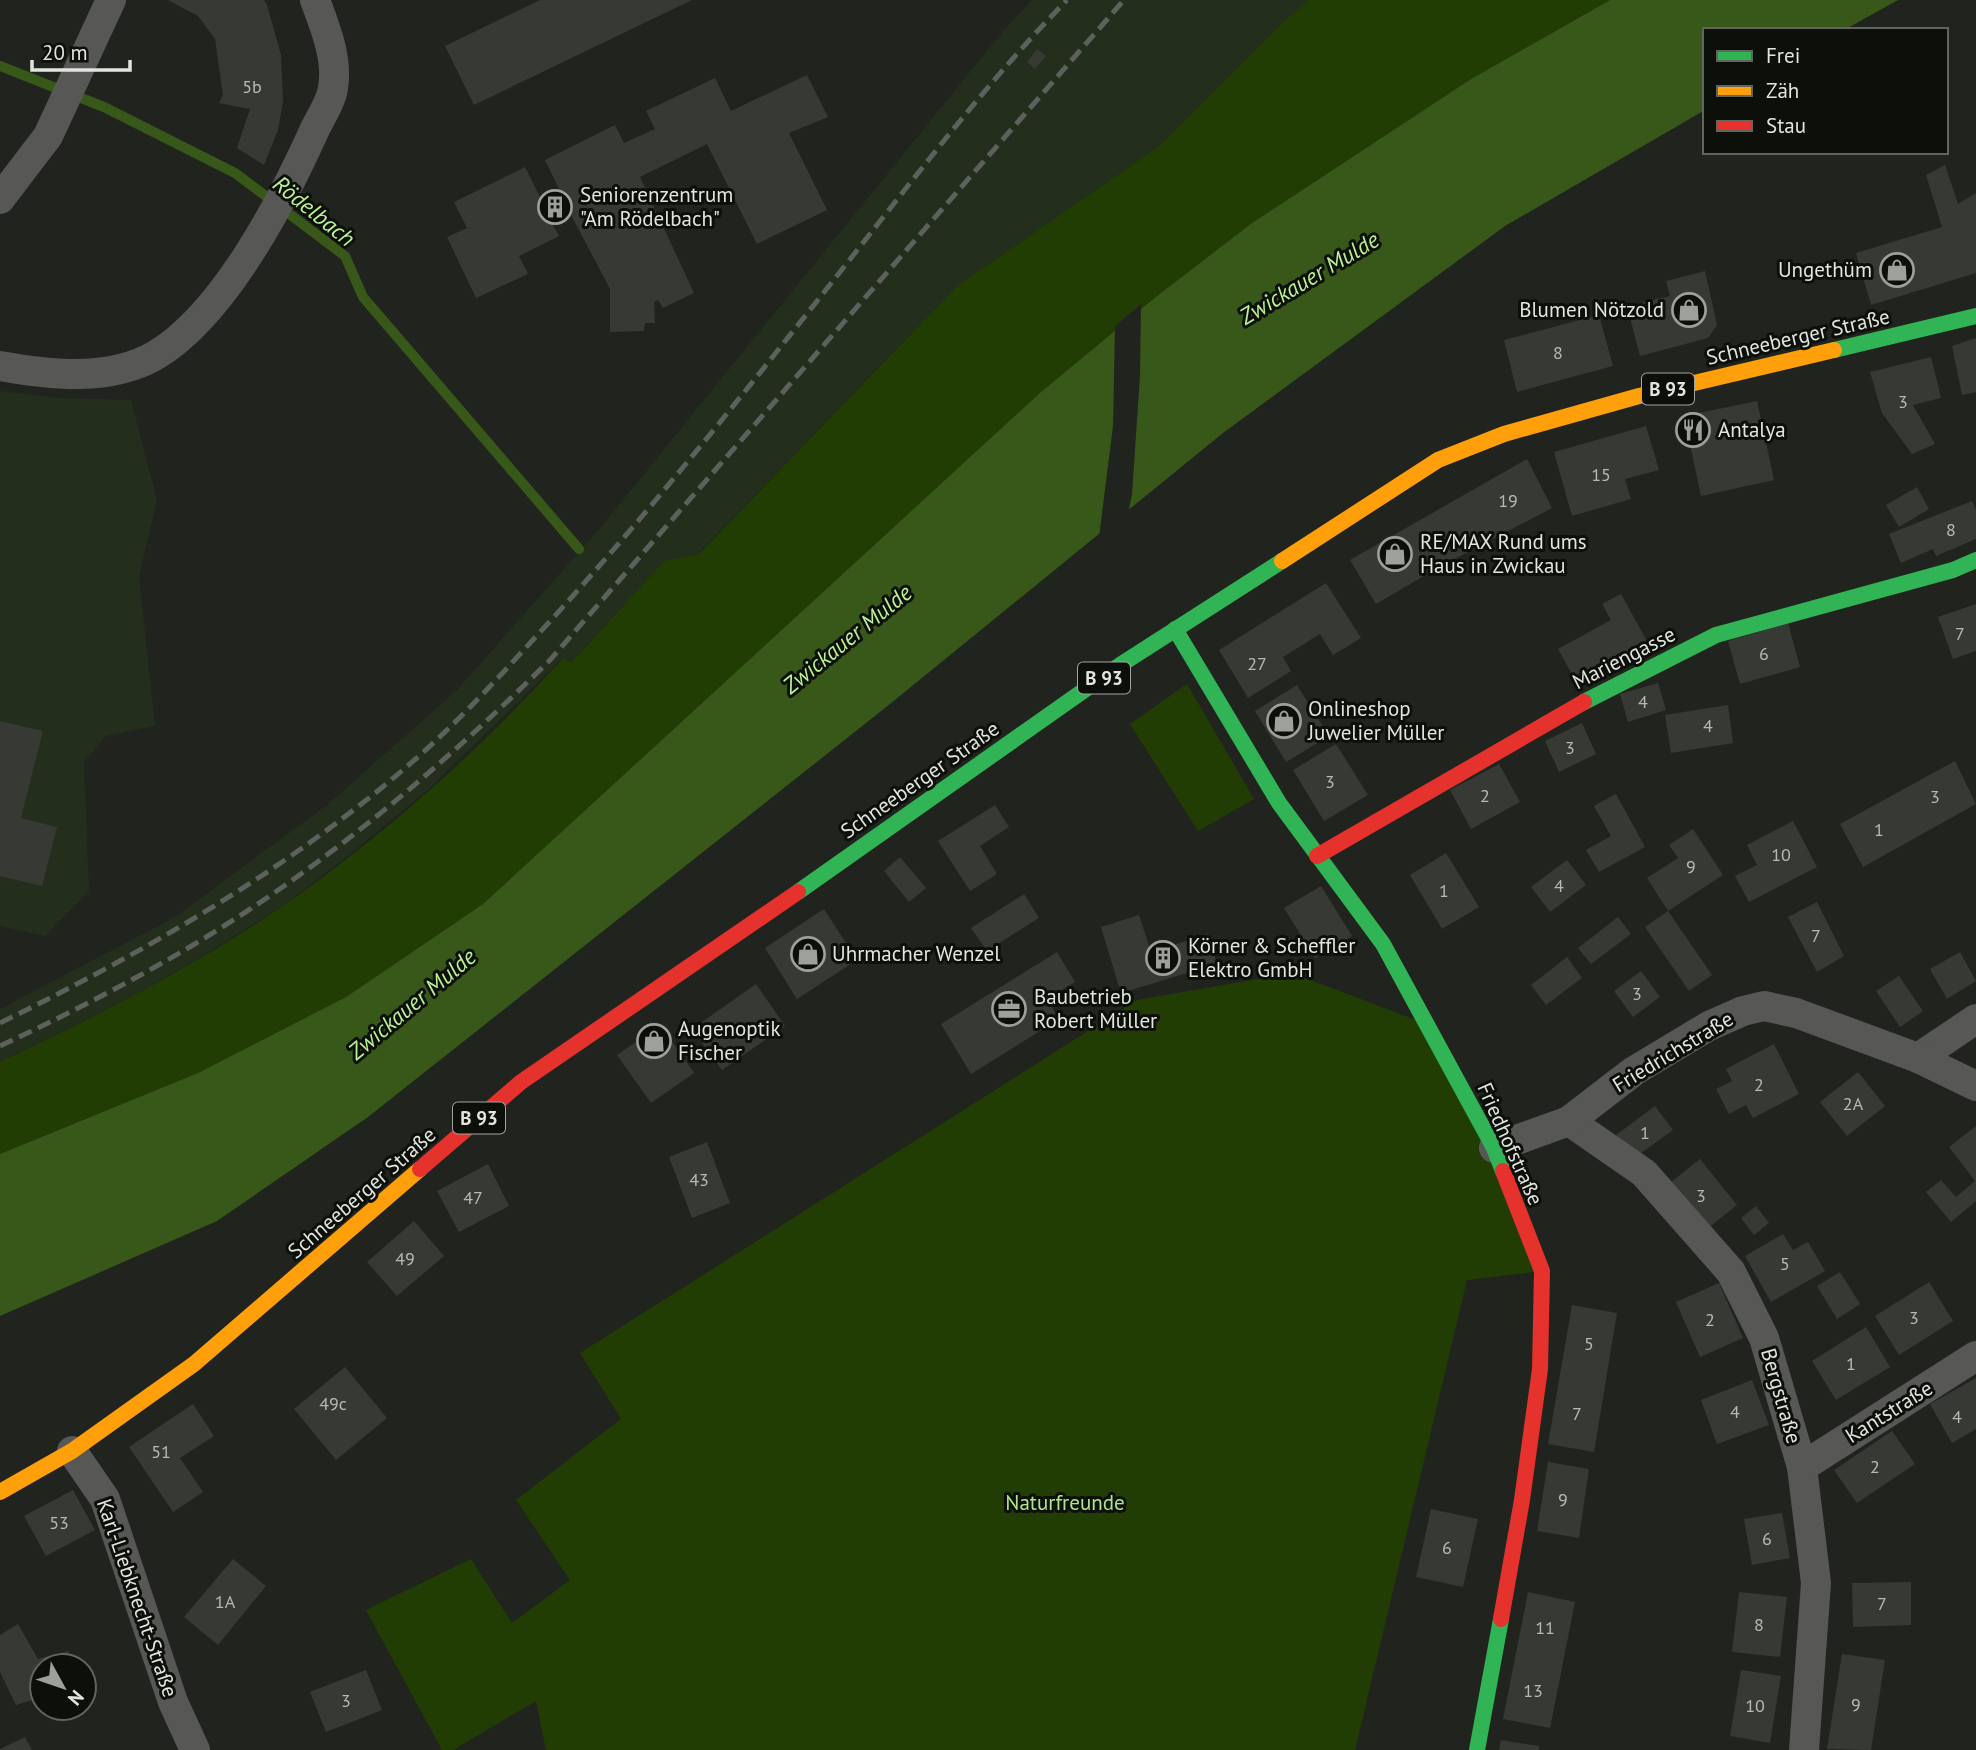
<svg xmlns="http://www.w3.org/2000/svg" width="1976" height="1750" viewBox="0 0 1976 1750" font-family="'PT Sans',sans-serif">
<rect width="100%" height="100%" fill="#21241e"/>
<g fill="#242e1c">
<path d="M1032,0H1309L1286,19L1158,147L957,286L698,554L664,561L571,663L563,658L432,786L360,846L287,903L201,957L138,993L0,1062V1009L175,917L327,805L457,690L601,527L1004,30Z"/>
<path d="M0,391L59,398L131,400L157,500L139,577L155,726L106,736L84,762L89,891L45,936L0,926Z"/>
</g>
<g fill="#223d04">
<path d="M1309,0H1610L1471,79L1252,223L1157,296L1041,392L483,904L346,997L198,1073L0,1154V1062C99,1015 197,965 287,903C387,833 482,748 563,658L571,663L664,561L699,554L957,286L1158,147L1286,19Z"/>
<path d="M1187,684L1254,799L1198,831L1130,724Z"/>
<path d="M1292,973L1429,1025L1542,1271L1467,1280L1355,1750H546L536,1701L453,1750H442L366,1610L471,1559L512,1623L570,1580L516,1500L621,1419L580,1353L1137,1000Z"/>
</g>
<path fill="#385819" d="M1610,0H1898L1844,30H1705V110L1505,226L1223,433L885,708L368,1117L217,1221L0,1316V1154L198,1073L346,997L483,904L1041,392L1157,296L1252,223L1471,79Z"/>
<path fill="#21241e" d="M1141,304L1140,376L1132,494L1128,514L1099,537L1113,426L1115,326Z"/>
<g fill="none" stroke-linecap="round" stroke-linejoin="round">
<path stroke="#385819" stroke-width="10" d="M0,66L104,107L235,173L345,256L363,297L579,549"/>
</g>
<g fill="#373a34">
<path d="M168,0H264L267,5L281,55L283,101L278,130L264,165L237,148L250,109L219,103L223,95L215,39L198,16Z"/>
<path d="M540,0H692L474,105L445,46Z"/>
<path d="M1037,49L1046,56L1035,69L1027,62Z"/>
<path d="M807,75L828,117L789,133L827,210L757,244L707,144L640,177L694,293L663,308L658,300L654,302L655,323H645L644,331L610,332V289L569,211L550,220L559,236L519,256L528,274L476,298L447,237L467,228L454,202L525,167L543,203L562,195L545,160L615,125L624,143L655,129L646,111L715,78L731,111Z"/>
<path d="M1945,165L1958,204L1976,193V273L1871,305L1856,253L1942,227L1926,175Z"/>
<path d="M1705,271L1717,325L1708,338L1640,356L1627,306L1670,296L1666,281Z"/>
<path d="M1599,315L1613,366L1517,392L1504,340Z"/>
<path d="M1976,338V392L1962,395L1952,346Z"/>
<path d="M1931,357L1941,398L1913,405L1935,444L1912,454L1882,413L1870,372Z"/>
<path d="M1757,401L1774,480L1701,496L1684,416Z"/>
<path d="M1646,426L1659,470L1625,479L1631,499L1572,516L1554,452Z"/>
<path d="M1527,459L1552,508L1441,566L1376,604L1350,560Z"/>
<path d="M1917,487L1929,509L1899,527L1886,505Z"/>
<path d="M1972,501L1976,510V539L1936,556L1933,549L1901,563L1889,534Z"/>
<path d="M1326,583L1361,638L1333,655L1320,634L1283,657L1291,671L1248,698L1219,650Z"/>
<path d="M1621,594L1648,643L1577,683L1558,649L1611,620L1602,604Z"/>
<path d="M1976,604V651L1953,659L1938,617Z"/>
<path d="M1788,623L1800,667L1740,684L1728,641Z"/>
<path d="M1658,683L1666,710L1628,722L1620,694Z"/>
<path d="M1297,685L1329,736L1286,762L1255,711Z"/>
<path d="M1728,705L1733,743L1671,753L1665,715Z"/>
<path d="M0,721L43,731L21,818L57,827L42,886L0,876Z"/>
<path d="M1582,723L1596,754L1559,772L1545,741Z"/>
<path d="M1336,744L1368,795L1324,821L1293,770Z"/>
<path d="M1955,761L1976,804L1863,867L1840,824Z"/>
<path d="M1499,764L1520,802L1471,829L1450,790Z"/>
<path d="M1616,794L1645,847L1599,872L1586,850L1611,836L1594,806Z"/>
<path d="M995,805L1009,827L980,846L997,874L970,891L938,841Z"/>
<path d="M1793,821L1817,867L1749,902L1735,876L1757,865L1747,845Z"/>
<path d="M1693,829L1723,875L1668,911L1712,975L1689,991L1645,927L1668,911L1647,878L1678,858L1669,845Z"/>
<path d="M1446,853L1479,907L1442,929L1410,875Z"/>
<path d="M900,857L926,888L909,902L884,871Z"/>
<path d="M1567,860L1586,885L1550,912L1531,887Z"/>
<path d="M1321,886L1352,936L1315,958L1284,908Z"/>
<path d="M1024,894L1039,918L987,951L971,928Z"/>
<path d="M1817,902L1844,956L1817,972L1788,917Z"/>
<path d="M824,909L857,960L797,999L765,948Z"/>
<path d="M1139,915L1151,952L1208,934L1217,964L1121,993L1101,927Z"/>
<path d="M1618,917L1631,934L1591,964L1578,948Z"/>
<path d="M1057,952L1075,982L1047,999L1059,1019L971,1074L941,1024Z"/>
<path d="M1960,952L1976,981L1947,999L1930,969Z"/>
<path d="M1567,957L1582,978L1546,1005L1531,985Z"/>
<path d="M1641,971L1660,997L1633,1017L1614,991Z"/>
<path d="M1899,976L1923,1011L1900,1027L1876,991Z"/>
<path d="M756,984L785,1026L722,1070L692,1029Z"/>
<path d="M661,1025L694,1073L651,1103L617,1055Z"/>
<path d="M1774,1044L1799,1094L1753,1118L1746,1105L1729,1114L1716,1089L1732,1081L1726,1069Z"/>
<path d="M1858,1072L1885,1106L1847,1136L1820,1102Z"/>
<path d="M1655,1106L1673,1130L1633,1159L1616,1135Z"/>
<path d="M1976,1126V1201L1951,1222L1926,1192L1941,1180L1956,1197L1975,1181L1949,1147Z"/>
<path d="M707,1142L730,1203L692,1218L669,1157Z"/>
<path d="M1700,1159L1737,1205L1702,1233L1666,1186Z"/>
<path d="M488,1164L509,1206L459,1232L437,1191Z"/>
<path d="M1756,1206L1769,1223L1754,1235L1741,1218Z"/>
<path d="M414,1221L444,1256L397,1296L367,1262Z"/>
<path d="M1783,1234L1793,1250L1808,1242L1825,1271L1771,1302L1745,1256Z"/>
<path d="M1840,1272L1860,1304L1837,1319L1817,1286Z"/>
<path d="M1929,1282L1953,1321L1899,1355L1875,1316Z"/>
<path d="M1719,1283L1743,1338L1700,1357L1676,1302Z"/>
<path d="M1572,1305L1617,1313L1594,1452L1548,1444Z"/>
<path d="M1866,1327L1890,1367L1836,1400L1812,1361Z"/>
<path d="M345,1367L387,1418L336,1460L294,1409Z"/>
<path d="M1976,1378V1429L1952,1443L1930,1404Z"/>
<path d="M1752,1380L1769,1425L1717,1444L1701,1400Z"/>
<path d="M193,1404L214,1436L180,1458L203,1492L173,1512L129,1447Z"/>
<path d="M1892,1431L1915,1464L1857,1503L1834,1470Z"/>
<path d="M1548,1462L1589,1469L1579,1538L1537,1531Z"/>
<path d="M73,1490L95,1530L46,1556L24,1516Z"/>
<path d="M1431,1509L1478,1519L1463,1587L1416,1577Z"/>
<path d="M1782,1513L1790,1558L1752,1565L1744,1519Z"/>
<path d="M233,1559L266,1586L218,1645L184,1617Z"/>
<path d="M1911,1582V1625L1853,1627L1852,1583Z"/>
<path d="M1528,1592L1575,1602L1550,1728L1503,1719Z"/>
<path d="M1739,1592L1787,1597L1780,1657L1732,1652Z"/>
<path d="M18,1624L38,1659L68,1651L75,1666H42V1697L16,1705L0,1672V1635Z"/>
<path d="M1842,1654L1885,1660L1871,1750L1827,1749Z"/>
<path d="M366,1670L382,1710L326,1732L310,1692Z"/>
<path d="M1741,1670L1781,1676L1770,1743L1730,1736Z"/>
<path d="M25,1737L32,1750H0V1749Z"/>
<path d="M1501,1740L1539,1746V1750H1499Z"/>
</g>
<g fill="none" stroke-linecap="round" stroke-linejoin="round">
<g stroke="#575855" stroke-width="30">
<path d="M0,199L48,136L111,0"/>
<path d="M0,366C50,375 110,382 156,355C224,314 282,202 314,131C320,118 331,102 333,88C338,58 325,27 315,0"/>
<path d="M1918,1058L1976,1019"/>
<path d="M1569,1121L1644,1173L1731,1272L1764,1338L1802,1467L1816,1583L1804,1750"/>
<path d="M1494,1148L1569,1121L1634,1071L1709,1026L1743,1011L1764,1006L1796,1013L1918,1058L1976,1086"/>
<path d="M72,1451L105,1499L173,1702L195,1750"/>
<path d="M1802,1467L1976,1356"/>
</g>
<g stroke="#30b455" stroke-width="16">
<path d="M1834,350L1976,316"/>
<path d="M1175,629L1279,803L1383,944L1494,1148L1503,1171"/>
<path d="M1584,702L1716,635L1953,570L1976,560"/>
<path d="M798,892L1120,665L1282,561"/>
<path d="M1477,1750L1501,1619"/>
</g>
<g stroke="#ff9f0a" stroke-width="16">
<path d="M1282,561L1438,460L1504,434L1639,396L1834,350"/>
<path d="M0,1492L72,1451L194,1364L420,1169"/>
</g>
<g stroke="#e5322d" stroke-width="16">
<path d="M1317,856L1584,702"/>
<path d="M420,1169L521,1082L798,892"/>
<path d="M1501,1619L1522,1500L1540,1369L1542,1271L1503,1171"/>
</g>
<g stroke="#5d605c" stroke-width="5" stroke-dasharray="14 7" stroke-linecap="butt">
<path d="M0,1023C145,952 289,869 411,763C463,718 507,668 553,618C659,501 757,377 855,253C923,167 990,79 1067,0"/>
<path d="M0,1046C66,1015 131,982 193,945C324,867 442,767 550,660L1124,0"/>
</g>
</g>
<defs>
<g id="building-ring" transform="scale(1.75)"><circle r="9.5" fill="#0c0f0a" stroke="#9da19a" stroke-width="1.5"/><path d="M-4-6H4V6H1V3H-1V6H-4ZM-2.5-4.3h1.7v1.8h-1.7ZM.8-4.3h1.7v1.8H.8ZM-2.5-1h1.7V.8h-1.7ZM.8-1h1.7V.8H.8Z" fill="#9da19a"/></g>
<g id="shop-ring" transform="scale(1.75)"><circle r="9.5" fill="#0c0f0a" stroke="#9da19a" stroke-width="1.5"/><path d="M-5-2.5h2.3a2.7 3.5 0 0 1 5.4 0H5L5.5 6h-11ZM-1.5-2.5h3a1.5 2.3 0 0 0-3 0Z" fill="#9da19a"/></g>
<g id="restaurant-ring" transform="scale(1.75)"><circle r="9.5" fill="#0c0f0a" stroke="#9da19a" stroke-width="1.5"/><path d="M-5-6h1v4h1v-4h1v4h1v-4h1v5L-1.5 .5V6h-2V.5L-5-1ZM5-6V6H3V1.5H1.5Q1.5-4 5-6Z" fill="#9da19a"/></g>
<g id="office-ring" transform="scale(1.75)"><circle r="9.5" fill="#0c0f0a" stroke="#9da19a" stroke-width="1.5"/><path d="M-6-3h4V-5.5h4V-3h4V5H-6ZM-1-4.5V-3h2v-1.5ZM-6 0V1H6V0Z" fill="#9da19a"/></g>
</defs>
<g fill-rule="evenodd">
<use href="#building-ring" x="555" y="207"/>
<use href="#shop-ring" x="1897" y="270"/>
<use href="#shop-ring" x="1689" y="310"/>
<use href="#restaurant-ring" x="1693" y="430"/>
<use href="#shop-ring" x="1395" y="554"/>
<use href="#shop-ring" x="1284" y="721"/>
<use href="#shop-ring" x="808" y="954"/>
<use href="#building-ring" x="1163" y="958"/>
<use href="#office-ring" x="1009" y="1009"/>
<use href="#shop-ring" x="654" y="1041"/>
</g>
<g text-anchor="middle" stroke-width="6" stroke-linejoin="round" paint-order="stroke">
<g font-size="18" fill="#b6bab3">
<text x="252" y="93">5b</text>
<text x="1558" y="359">8</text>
<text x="1903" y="408">3</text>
<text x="1601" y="481">15</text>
<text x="1508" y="507">19</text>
<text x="1951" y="536">8</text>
<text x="1960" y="640">7</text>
<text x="1764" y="660">6</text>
<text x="1257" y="670">27</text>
<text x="1643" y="708">4</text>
<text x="1708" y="732">4</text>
<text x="1570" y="754">3</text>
<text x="1330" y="788">3</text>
<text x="1485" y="802">2</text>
<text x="1935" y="803">3</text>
<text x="1879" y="836">1</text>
<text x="1781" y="861">10</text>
<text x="1691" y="873">9</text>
<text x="1559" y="892">4</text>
<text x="1444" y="897">1</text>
<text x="1816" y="942">7</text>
<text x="1637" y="1000">3</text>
<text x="1759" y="1091">2</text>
<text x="1853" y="1110">2A</text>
<text x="1645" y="1139">1</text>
<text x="699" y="1186">43</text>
<text x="1701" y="1202">3</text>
<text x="473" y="1204">47</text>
<text x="405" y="1265">49</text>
<text x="1785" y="1270">5</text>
<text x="1914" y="1324">3</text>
<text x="1710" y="1326">2</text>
<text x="1589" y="1350">5</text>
<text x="1851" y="1370">1</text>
<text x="333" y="1410">49c</text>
<text x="1735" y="1418">4</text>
<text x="1577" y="1420">7</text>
<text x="1957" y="1423">4</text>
<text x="161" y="1458">51</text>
<text x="1875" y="1473">2</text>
<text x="1563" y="1506">9</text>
<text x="59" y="1529">53</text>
<text x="1767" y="1545">6</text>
<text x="1447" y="1554">6</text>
<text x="225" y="1608">1A</text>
<text x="1882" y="1610">7</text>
<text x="1759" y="1631">8</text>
<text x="1545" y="1634">11</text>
<text x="1533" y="1697">13</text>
<text x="346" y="1707">3</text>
<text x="1856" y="1711">9</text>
<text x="1755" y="1712">10</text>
</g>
<g fill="#0c0f0a" stroke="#a0a59e" stroke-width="2">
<rect x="1642" y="373.5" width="52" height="31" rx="5"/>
<rect x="1078" y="662.5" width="52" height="31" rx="5"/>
<rect x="453" y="1102.5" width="52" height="31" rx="5"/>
</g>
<g font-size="19" font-weight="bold" fill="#e0e5dd">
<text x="1668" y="396">B 93</text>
<text x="1104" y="685">B 93</text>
<text x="479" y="1125">B 93</text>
</g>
<g font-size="21" fill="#e0e5dd" stroke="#0c0f0a" text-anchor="start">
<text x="580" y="202">Seniorenzentrum<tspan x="580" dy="24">"Am Rödelbach"</tspan></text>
<text x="1872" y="277" text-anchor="end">Ungethüm</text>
<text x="1664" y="317" text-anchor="end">Blumen Nötzold</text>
<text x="1718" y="437">Antalya</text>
<text x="1420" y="549">RE/MAX Rund ums<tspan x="1420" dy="24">Haus in Zwickau</tspan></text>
<text x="1308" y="716">Onlineshop<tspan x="1308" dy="24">Juwelier Müller</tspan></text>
<text x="1188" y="953">Körner &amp; Scheffler<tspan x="1188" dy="24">Elektro GmbH</tspan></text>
<text x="832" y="961">Uhrmacher Wenzel</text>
<text x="1034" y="1004">Baubetrieb<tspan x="1034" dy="24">Robert Müller</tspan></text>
<text x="678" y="1036">Augenoptik<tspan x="678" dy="24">Fischer</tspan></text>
</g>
<g font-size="21" fill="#e0e5dd" stroke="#0c0f0a">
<text transform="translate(1798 337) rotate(-13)" y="7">Schneeberger Straße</text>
<text transform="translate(1624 658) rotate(-27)" y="7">Mariengasse</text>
<text transform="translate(920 780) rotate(-35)" y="7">Schneeberger Straße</text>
<text transform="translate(1673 1052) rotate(-31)" y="7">Friedrichstraße</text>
<text transform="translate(1510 1144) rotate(66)" y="7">Friedhofstraße</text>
<text transform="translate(362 1193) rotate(-41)" y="7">Schneeberger Straße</text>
<text transform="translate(1781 1396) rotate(74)" y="7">Bergstraße</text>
<text transform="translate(1889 1412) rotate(-32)" y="7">Kantstraße</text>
<text transform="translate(137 1598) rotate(71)" y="7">Karl-Liebknecht-Straße</text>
</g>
<g font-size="21" fill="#afe487" stroke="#0c0f0a">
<text x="1065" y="1510">Naturfreunde</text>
</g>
<g font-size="23" font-style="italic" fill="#bcf193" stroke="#0c0f0a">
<text transform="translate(314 211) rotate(39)" y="8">Rödelbach</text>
<text transform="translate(1309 278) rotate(-31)" y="8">Zwickauer Mulde</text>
<text transform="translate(847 639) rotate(-39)" y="8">Zwickauer Mulde</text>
<text transform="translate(412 1004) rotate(-40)" y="8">Zwickauer Mulde</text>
</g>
</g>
<rect x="1703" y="28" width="245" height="126" fill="#0c0f0a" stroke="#61655e" stroke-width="2"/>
<rect x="1717" y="51" width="35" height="10" fill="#30b455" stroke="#61655e" stroke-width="2"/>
<text x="1766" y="63" font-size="21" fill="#e0e5dd">Frei</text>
<rect x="1717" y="86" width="35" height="10" fill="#ff9f0a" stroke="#61655e" stroke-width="2"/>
<text x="1766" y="98" font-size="21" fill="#e0e5dd">Zäh</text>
<rect x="1717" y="121" width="35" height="10" fill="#e5322d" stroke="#61655e" stroke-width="2"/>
<text x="1766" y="133" font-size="21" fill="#e0e5dd">Stau</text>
<g transform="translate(63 1687) rotate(130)"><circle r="33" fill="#0c0f0a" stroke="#61655e" stroke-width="2"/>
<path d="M0-5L12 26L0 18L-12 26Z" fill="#9da19a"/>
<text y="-10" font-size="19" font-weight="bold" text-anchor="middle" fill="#e0e5dd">N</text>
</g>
<path d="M32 60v10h98v-10" fill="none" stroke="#e0e5dd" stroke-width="3.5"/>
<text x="42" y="60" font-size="21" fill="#e0e5dd" stroke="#0c0f0a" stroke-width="5" paint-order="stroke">20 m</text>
</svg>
